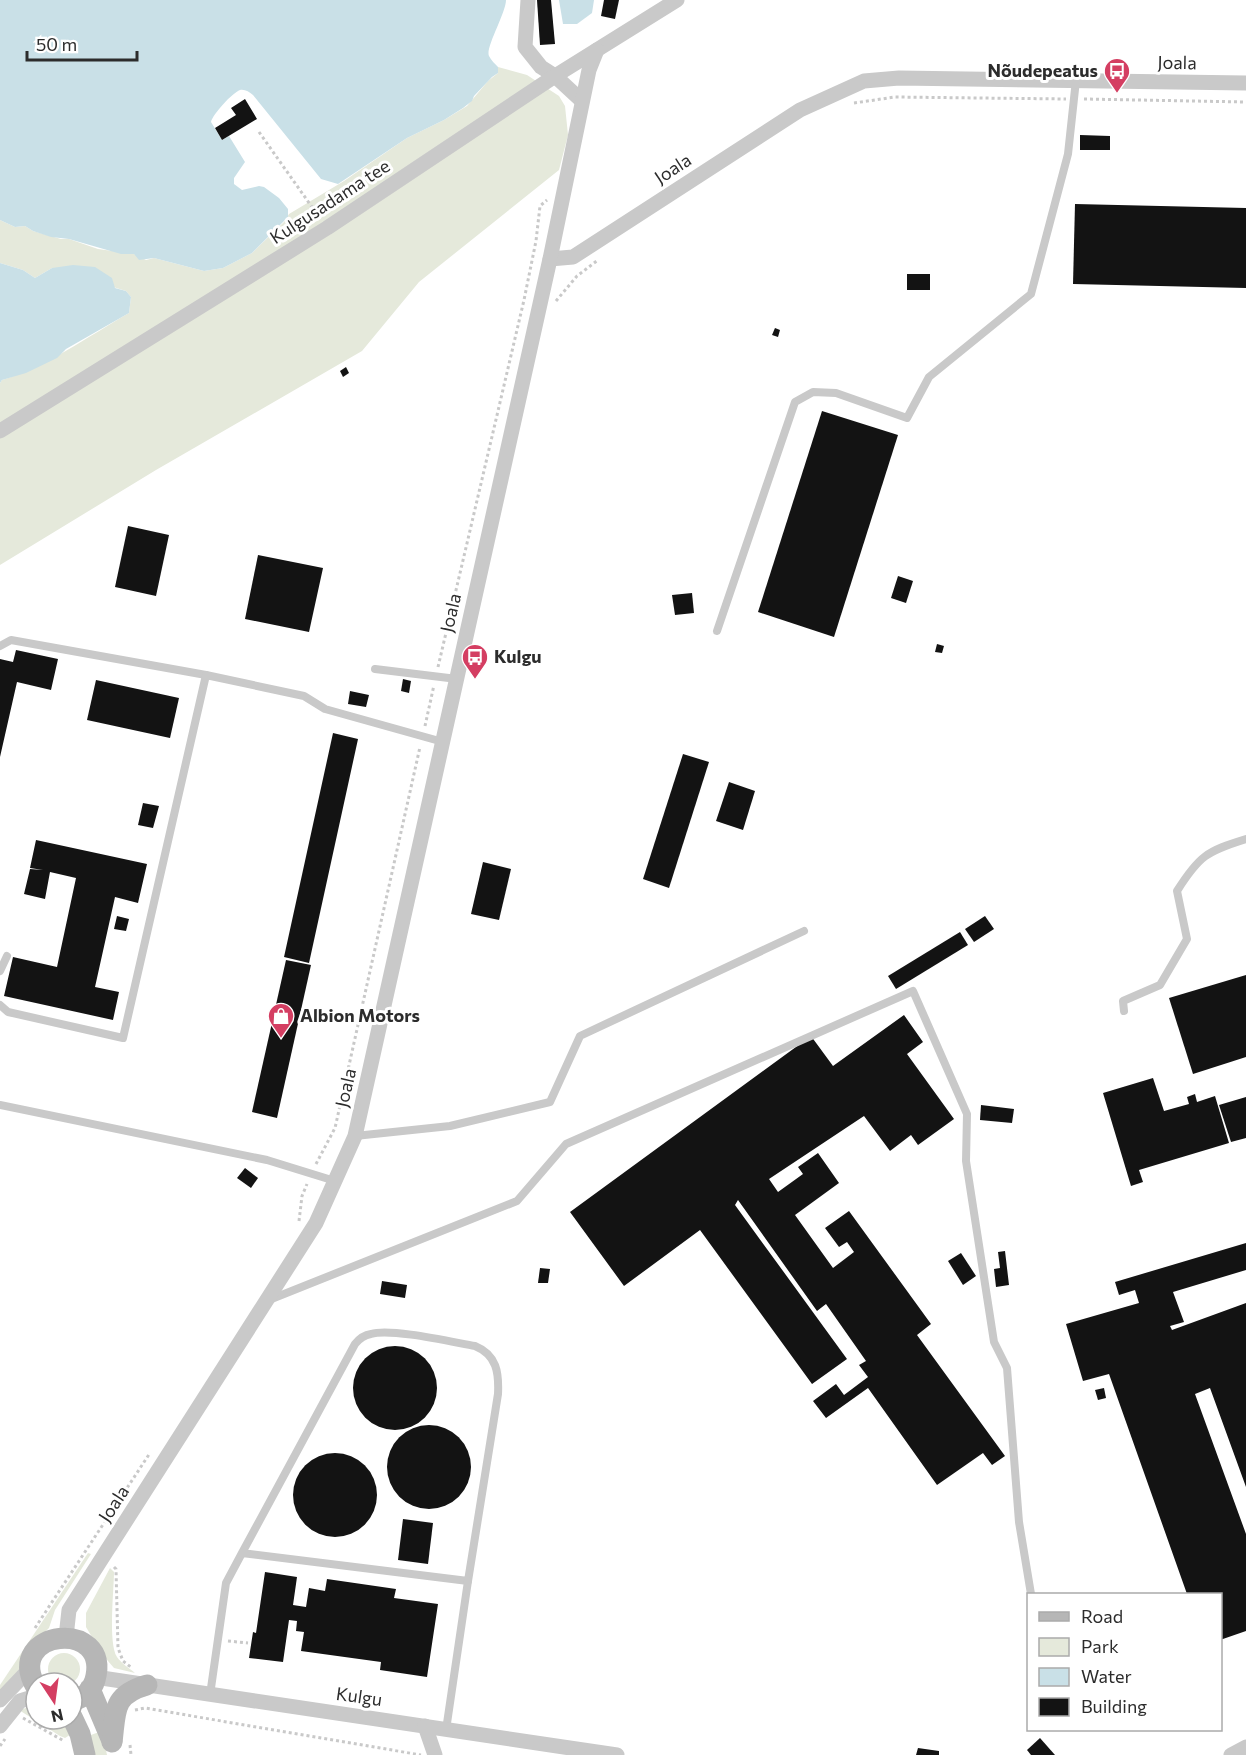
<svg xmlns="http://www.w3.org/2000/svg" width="1246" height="1755" viewBox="0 0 1246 1755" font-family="Commissioner,sans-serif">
<rect width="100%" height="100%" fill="#fff"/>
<g fill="#e5e9db">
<path d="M498,67L527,75L559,96L565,106L568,135L559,170L419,282L362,351L156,470L0,565V383L2,380C48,366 87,337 129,313L131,297L126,291L52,268L35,278L23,270L0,263V220L15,227L25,226L33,231L61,239H69L98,249L134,254L146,260L154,258L204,271L223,268L252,253L284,222L289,214L344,181L407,138L444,120L467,106L488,81L498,73Z"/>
<path d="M88,1553L91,1554L55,1610L49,1628L31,1646L19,1672L0,1692V1685Z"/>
<path d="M110,1568L114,1572C114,1590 108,1643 117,1657C121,1663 129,1668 135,1673L114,1668L102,1654L86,1627V1613Z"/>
<circle cx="64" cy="1669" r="16"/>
<path d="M36,1705V1719H67L73,1733L65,1738L60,1736L19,1710Z"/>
<path d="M102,1731L107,1755H95L88,1736Z"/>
</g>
<g fill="#c9e0e7">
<path d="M0,0H506C506,13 485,48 489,56C491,60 495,64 498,67V73L492,77L474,96L472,101L463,108L444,120L407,138L338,184L321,179L253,95C249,92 245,89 240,90C232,93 213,114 211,122L222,140L229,136L245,162L234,178V184L242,190L259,186L264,187L279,198L288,209V217L252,253L223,268L204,271L154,258L139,260L134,254H121L69,239L51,237L33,231L25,226L15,227L0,220Z"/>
<path d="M559,0H594L592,13L577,24H563Z"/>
<path d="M0,263L23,270L35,278L52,268L73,265L95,267L112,278L115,288L126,291L131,297L129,313L66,349L57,358L26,373L2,380L0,383Z"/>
</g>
<g fill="#131313">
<path d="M537,0H551L555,44L540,45Z"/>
<path d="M604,0H619L615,19L601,16Z"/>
<path d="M245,99L257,119L222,140L215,128L236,115L231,108Z"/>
<path d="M1080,135L1110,136V150H1080Z"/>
<path d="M1075,204L1246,208V288L1073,284Z"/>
<rect x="907" y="274" width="23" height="16"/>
<path d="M775,328L780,330L778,337L772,335Z"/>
<path d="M346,367L349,373L343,377L340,371Z"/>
<path d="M822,411L898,435L834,637L758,612Z"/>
<path d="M128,526L169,535L156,596L115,587Z"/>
<path d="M258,555L323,568L309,632L245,619Z"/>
<path d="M898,576L913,581L906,603L891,598Z"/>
<path d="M692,593L694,613L675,615L672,595Z"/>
<path d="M937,644L944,646L942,653L935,652Z"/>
<path d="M16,650L58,659L51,690L17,682L0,757V659L13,662Z"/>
<path d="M403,679L411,681L409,693L401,691Z"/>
<path d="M96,680L179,698L170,738L87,720Z"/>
<path d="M350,691L369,695L366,707L348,704Z"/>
<path d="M333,733L358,739L309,963L284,957Z"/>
<path d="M683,754L709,762L669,888L643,879Z"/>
<path d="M729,782L755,791L743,830L716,821Z"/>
<path d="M143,803L159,806L153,828L138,825Z"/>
<path d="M36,840L147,864L138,903L115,897L95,987L119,992L113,1020L4,996L13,957L57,967L76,878L50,872L45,899L24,894L30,869L43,870L30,868Z"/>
<path d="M483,862L511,869L499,920L471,914Z"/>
<path d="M117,916L129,919L126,931L114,929Z"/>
<path d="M985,916L994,929L974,942L965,929Z"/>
<path d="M960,932L968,945L896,989L888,976Z"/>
<path d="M286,960L311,965L277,1118L252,1112Z"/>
<path d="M1246,975V1057L1193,1074L1169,998Z"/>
<path d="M904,1015L923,1042L907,1054L954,1119L918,1145L911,1135L890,1151L864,1116L769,1179L778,1192L803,1174L798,1167L818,1153L839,1183L795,1215L833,1268L854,1252L847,1242L839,1247L825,1228L849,1211L931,1324L917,1335L1005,1456L992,1465L983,1453L937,1485L868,1388L826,1418L813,1401L836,1384L844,1395L868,1377L859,1365L866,1361L826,1304L817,1311L738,1200L735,1205L847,1359L812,1384L700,1230L624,1286L570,1212L811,1036L833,1066Z"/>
<path d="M1153,1078L1164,1111L1189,1104L1187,1097L1195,1094L1197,1102L1215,1096L1229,1143L1139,1170L1143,1182L1131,1186L1103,1093Z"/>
<path d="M1246,1097V1138L1231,1142L1219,1105Z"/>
<path d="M981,1105L1014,1109L1012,1123L980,1120Z"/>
<path d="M245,1168L258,1178L251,1188L237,1178Z"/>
<path d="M1246,1243V1270L1173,1292L1184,1322L1170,1326L1172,1330L1246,1303V1487L1210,1388L1195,1394L1246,1534V1631L1220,1640V1594H1187L1109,1374L1083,1381L1066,1324L1139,1303L1135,1290L1119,1295L1115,1282Z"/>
<path d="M1005,1251L1009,1285L996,1287L994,1269L1000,1268L998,1252Z"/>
<path d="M961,1253L976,1276L963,1285L948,1261Z"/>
<path d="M540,1268L550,1269L548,1283H538Z"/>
<path d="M382,1281L407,1285L405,1298L380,1294Z"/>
<circle cx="395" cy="1388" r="42"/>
<path d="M1104,1388L1106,1398L1098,1400L1095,1390Z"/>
<circle cx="429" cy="1467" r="42"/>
<circle cx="335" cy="1495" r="42"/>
<path d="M403,1519L433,1523L428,1564L398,1560Z"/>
<path d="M265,1572L297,1577L293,1605L306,1607L309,1588L325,1591L327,1579L396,1589L394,1598L438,1604L427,1677L380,1670L381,1662L301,1651L304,1632L296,1631L297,1621L289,1620L283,1662L249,1658L253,1632L256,1633Z"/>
<path d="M1040,1738L1055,1755H1031L1027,1750Z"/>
<path d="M918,1748L939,1751V1755H916Z"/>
</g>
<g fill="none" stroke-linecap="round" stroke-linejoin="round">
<g stroke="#c9c9c9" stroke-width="3" stroke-dasharray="3 3" stroke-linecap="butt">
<path d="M1084,99L1246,102"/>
<path d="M854,103L895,97L1066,99"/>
<path d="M259,132L319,217"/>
<path d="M556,301L577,276L598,260"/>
<path d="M438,667L524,300L536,241L540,206L547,200"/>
<path d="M425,726L434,685"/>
<path d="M316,1164L335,1128L420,747"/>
<path d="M299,1221L302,1196L307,1184"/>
<path d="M114,1567L116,1569L118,1648L123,1661L132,1668"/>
<path d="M35,1628L150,1453"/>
<path d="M228,1641L248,1643"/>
<path d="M135,1710L145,1708L421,1755"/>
<path d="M23,1718L64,1741"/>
<path d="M130,1745L131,1755"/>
<path d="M0,1746L5,1739"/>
</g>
<g stroke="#c9c9c9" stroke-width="8">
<path d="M717,631L795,402L813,392L836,393L907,418L929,377L1031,294L1068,154L1076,80"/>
<path d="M0,646L11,640L206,675"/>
<path d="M375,669L457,679"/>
<path d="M0,971L7,956"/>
<path d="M0,1005L8,1012L123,1038L206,675L304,696L325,709L443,742"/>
<path d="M1124,1011L1123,1001L1160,985L1187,939L1177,891C1199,856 1207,851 1246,839"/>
<path d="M0,1105L267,1160L335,1181"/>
<path d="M355,1136L450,1126L550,1102L580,1036L804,931"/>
<path d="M269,1300L517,1201L566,1144L913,991L967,1114L966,1161L994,1342L1007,1368L1019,1522L1031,1594"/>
<path d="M210,1695L226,1583L242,1553L355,1344C359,1339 364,1335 371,1334C391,1328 452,1342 475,1346C497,1355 499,1373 498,1394L468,1581L242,1553"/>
<path d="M446,1730L468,1581"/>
</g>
<g stroke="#c9c9c9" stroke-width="15">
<path d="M528,0L525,47L541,67L555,76L582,101"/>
<path d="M550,259L573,257L800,110L864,81L899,78L1246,83"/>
<path d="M0,431L327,228L555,76L677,0"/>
<path d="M66,1637L69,1610L316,1223L355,1136L550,259L589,70L597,50"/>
<path d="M95,1677L617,1755"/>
<path d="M0,1700L24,1675L31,1672"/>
<path d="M0,1726L20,1701L36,1696"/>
<path d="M425,1726L435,1755"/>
<path d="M1231,1755L1246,1747"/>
</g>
<g stroke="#b6b6b6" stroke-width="21">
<path d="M36,1687C3,1629 112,1618 95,1680C92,1691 83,1698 72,1701"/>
<path d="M90,1689L112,1741"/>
<path d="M72,1717L80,1734L85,1755"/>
<path d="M112,1742C116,1711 112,1695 147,1685"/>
</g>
</g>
<defs>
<g id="bus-pin" transform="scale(1.35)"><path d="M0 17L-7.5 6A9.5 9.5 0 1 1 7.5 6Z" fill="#d43e62" stroke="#fff"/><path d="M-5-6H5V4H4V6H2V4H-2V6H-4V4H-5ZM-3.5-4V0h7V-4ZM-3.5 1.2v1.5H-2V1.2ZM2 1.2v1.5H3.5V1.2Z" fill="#fff"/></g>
<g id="shop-pin" transform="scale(1.35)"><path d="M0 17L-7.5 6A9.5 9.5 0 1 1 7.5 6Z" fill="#d43e62" stroke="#fff"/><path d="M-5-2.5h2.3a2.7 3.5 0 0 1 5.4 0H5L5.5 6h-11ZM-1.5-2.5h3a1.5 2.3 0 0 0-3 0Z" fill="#fff"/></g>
</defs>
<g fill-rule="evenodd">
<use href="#bus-pin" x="1117" y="71"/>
<use href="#bus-pin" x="475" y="657"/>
<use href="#shop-pin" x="281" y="1016"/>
</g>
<g text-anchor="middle" stroke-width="6" stroke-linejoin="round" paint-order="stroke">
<g font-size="18" fill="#2c2c2c" stroke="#fff">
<text transform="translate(1177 63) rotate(1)" y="6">Joala</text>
<text transform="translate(673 169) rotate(-33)" y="6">Joala</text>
<text transform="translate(330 202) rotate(-33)" y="6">Kulgusadama tee</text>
<text transform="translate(451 613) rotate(-77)" y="6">Joala</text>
<text transform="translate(346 1088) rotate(-77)" y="6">Joala</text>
<text transform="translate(114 1504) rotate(-57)" y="6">Joala</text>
<text transform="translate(359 1697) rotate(8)" y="6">Kulgu</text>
</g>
<g font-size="18" font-weight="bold" fill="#2c2c2c" stroke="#fff" text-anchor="start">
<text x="1098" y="77" text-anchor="end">Nõudepeatus</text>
<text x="494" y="663">Kulgu</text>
<text x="300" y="1022">Albion Motors</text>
</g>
</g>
<rect x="1027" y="1593" width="195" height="138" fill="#ffffff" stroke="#ababab" stroke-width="1.5"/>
<rect x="1039" y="1612" width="30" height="9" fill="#b6b6b6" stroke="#ababab" stroke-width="1.5"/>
<text x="1081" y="1623" font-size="18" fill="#2c2c2c">Road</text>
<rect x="1039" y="1638" width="30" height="18" fill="#e5e9db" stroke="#ababab" stroke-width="1.5"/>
<text x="1081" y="1653" font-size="18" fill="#2c2c2c">Park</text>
<rect x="1039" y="1668" width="30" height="18" fill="#c9e0e7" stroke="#ababab" stroke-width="1.5"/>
<text x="1081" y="1683" font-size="18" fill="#2c2c2c">Water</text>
<rect x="1039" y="1698" width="30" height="18" fill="#131313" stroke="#ababab" stroke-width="1.5"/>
<text x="1081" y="1713" font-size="18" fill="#2c2c2c">Building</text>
<g transform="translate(54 1701) rotate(167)"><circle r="28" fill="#ffffff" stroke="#ababab" stroke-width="1.5"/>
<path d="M0-4.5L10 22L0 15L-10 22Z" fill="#d43e62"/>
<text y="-9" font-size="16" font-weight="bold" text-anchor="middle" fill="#2c2c2c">N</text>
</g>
<path d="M27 51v9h110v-9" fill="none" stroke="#2c2c2c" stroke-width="3"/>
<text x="36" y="51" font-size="18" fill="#2c2c2c" stroke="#ffffff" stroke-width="4.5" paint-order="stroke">50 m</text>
</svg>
